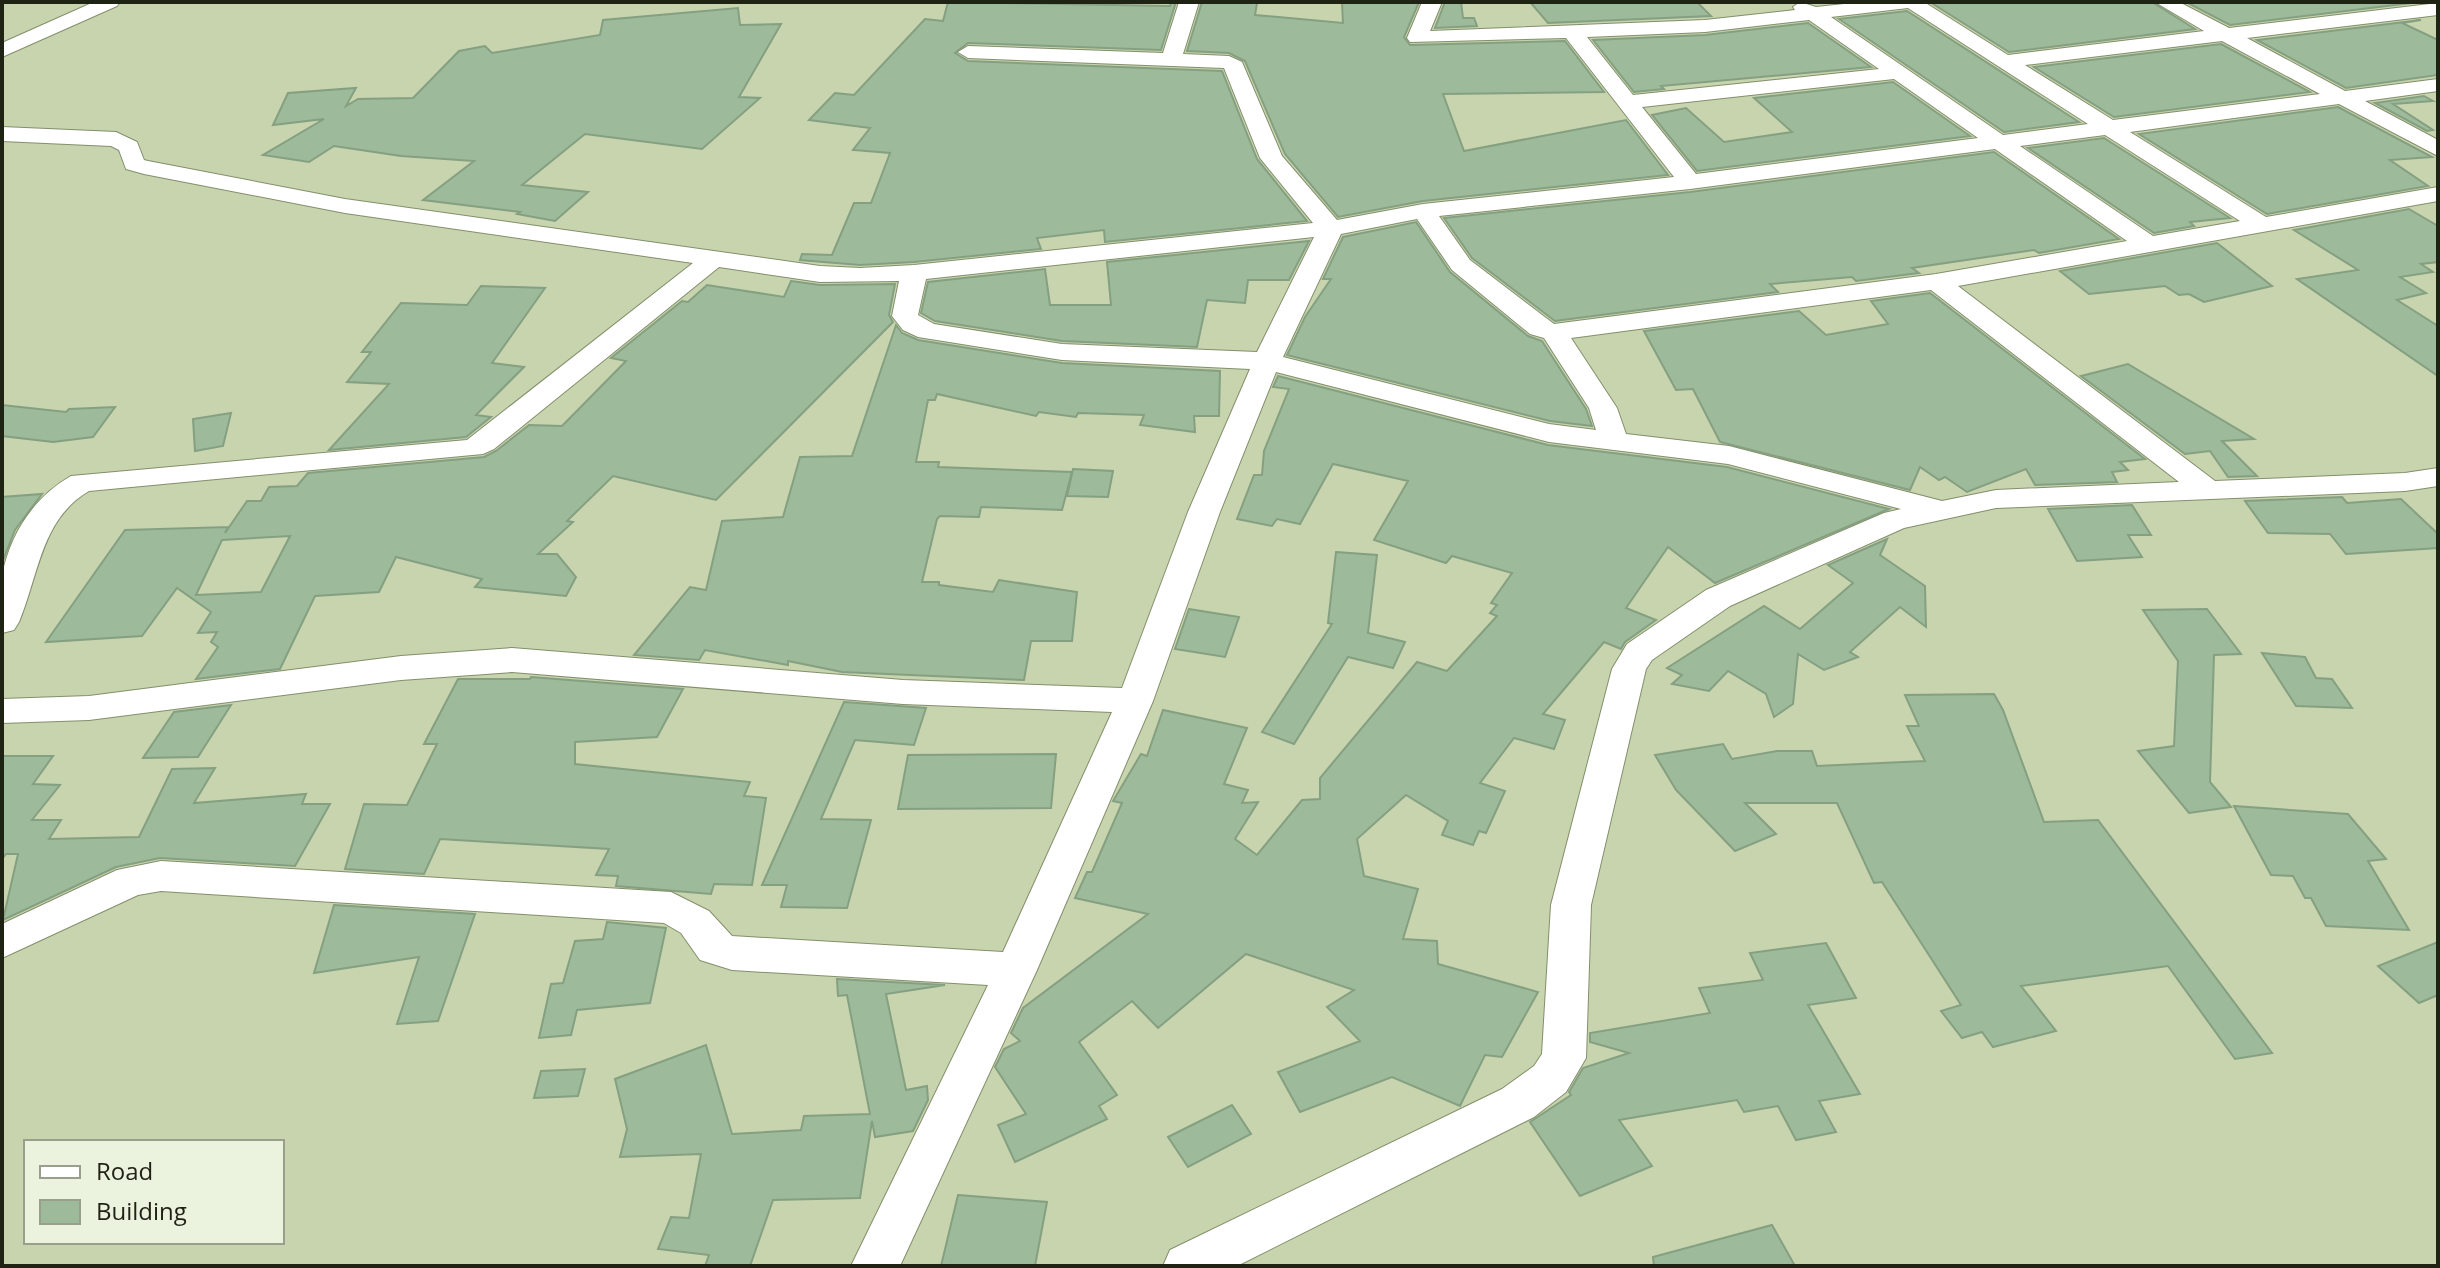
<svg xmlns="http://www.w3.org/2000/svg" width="2440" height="1268" viewBox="0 0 2440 1268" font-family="'Open Sans',sans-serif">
<rect width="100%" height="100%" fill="#c7d4ae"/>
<g fill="#9dba9a" stroke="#84a081" stroke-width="2" fill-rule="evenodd">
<path d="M948,2L1170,6L1171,2H1176L1161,50L968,43L955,53L968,61L1222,71L1257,159L1307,221L1105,242L1104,230L1037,238L1041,249L914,262L860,265L800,260L802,254L832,255L854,203H871L890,153L853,150L870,128L809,120L835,93L854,95L925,19L943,21Z"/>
<path d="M1202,2L1257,3L1255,15L1343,23L1342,3L1419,2L1404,37L1410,45L1565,41L1604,92L1443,94L1464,151L1626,120L1668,175L1423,201L1338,217L1285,154L1245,61L1229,53L1187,51Z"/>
<path d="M1445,2H1461L1463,18H1474L1477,26L1435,28Z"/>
<path d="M1530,2H1697L1711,16L1548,23Z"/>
<path d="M1930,2H2152L2195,29L2009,52Z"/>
<path d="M2186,2H2420L2230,25Z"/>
<path d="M738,8L740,25L781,24L739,97L760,98L702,149L585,134L522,185L588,192L555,221L517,214L520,212L423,200L474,161L401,156L334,146L309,162L263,155L324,119L273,125L288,93L356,88L346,106L358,99L413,98L459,51L485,46L492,53L600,35L603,20Z"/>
<path d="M1907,11L2079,122L2004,132L1839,19Z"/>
<path d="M2421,20L2402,23L2438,40V75L2346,88L2257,40Z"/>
<path d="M1808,23L1871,67L1661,86L1664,89L1634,92L1593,40L1705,35Z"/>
<path d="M2221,44L2310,92L2114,117L2034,67Z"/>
<path d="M1893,82L1970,136L1697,171L1652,115L1686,108L1724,142L1792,132L1754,98Z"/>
<path d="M2424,96L2433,101L2393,104L2433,130L2427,131L2375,103Z"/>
<path d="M2338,107L2432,157L2390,160L2428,186L2267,214L2139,134Z"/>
<path d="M2104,138L2230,218L2190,222L2194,226L2154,233L2028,148Z"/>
<path d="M1994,152L2119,239L2039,253L2034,250L1912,268L1919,273L1856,281L1852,277L1770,284L1778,292L1555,321L1472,258L1444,218L1690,192Z"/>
<path d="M2409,209L2438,226V262L2421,264L2433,272L2400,277L2426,293L2397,300L2438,326V376L2297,279L2358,270L2294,230Z"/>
<path d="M1416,222L1450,272L1528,336L1542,341L1586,409L1592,426L1550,421L1287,355L1305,317L1331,279H1323L1343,237Z"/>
<path d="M1309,241L1289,280H1248L1245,303L1207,300L1197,347L1062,341L935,321L921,313L928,282L1045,269L1050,305H1111L1107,262Z"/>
<path d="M2217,243L2272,286L2204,302L2189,294L2179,295L2165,286L2089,294L2060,271Z"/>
<path d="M791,281L820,285L895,284L889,315L893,322L716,500L613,476L567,521L573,522L538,554H557L576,577L566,596L475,587L482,579L396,557L379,592L315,596L280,669L196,679L218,647L211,642L217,632L198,633L211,612L177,588L142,636L46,642L125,530L228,527L225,533L247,501H261L269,487L297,486L308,473L484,457L496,451L529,425L562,426L626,361L611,358L682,301L688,302L707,285L784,297ZM290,536L261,592L196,595L222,540Z"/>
<path d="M481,286L545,288L492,363L524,367L476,415L491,417L466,437L329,450L389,384L347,382L371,352H362L401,303L467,305Z"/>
<path d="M1930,293L2145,459L2120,462L2128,470L2112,472L2117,482L2035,485L2026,469L1967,492L1945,477L1939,480L1920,467L1910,490L1720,442L1693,389L1676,390L1644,331L1799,311L1826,335L1888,324L1871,301Z"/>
<path d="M896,325L902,333L918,340L1062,363L1220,371L1219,416H1194L1195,432L1140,425L1144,415L1078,413L1076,417L1039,412L1036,416L937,394L935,400H928L916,462H939L938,467L1072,472L1062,510L981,507L979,517L940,516L937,519L922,582H939V585L993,592L999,580L1077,592L1072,641H1031L1024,680L842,672L788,661V665L705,650L699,660L634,655L690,587L706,590L722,521L783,517L800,457L852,456Z"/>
<path d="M2128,364L2254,439L2222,441L2257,476L2228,477L2210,451L2185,454L2081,376Z"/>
<path d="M1278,376L1548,445L1727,467L1889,509L1715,583L1668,547L1626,608L1656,620L1625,642L1621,649L1604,642L1543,714L1565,720L1554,749L1514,738L1480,783L1505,791L1486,833L1479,831L1473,845L1442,835L1448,821L1406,795L1357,839L1364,876L1418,889L1403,939L1437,941L1438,964L1538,992L1502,1057L1485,1055L1460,1106L1392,1077L1300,1112L1278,1072L1360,1041L1327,1007L1354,990L1246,954L1158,1028L1132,1001L1079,1042L1117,1095L1099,1106L1107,1119L1015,1162L998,1125L1026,1114L995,1067L1004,1049L1020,1041L1011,1033L1023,1008L1148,914L1075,898L1087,872H1092L1122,803L1113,801L1141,754L1147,756L1163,710L1247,728L1224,784L1248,790L1242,803L1258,802L1235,839L1257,855L1302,800L1320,799V778L1417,662L1447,671L1497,616L1490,613L1497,605L1491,603L1512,573L1452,556L1446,563L1374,540L1408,481L1333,464L1300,524L1277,519L1272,526L1237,519L1254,475H1262L1264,451L1289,389L1273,387Z"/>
<path d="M2,405L66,412L69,409L115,407L93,437L53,442L2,436Z"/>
<path d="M231,413L223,446L195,451L193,419Z"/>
<path d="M1073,469L1113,471L1108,497L1067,496Z"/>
<path d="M42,494L15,530L2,563V497Z"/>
<path d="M2342,497L2347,503L2401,499L2438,534V548L2346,554L2330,534L2268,533L2245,501Z"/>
<path d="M2132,505L2151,535H2128L2142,557L2077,561L2048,509Z"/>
<path d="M1887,539L1880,555L1925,586L1926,627L1900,607L1850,652L1858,657L1824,670L1798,654L1793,704L1774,717L1766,694L1728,671L1709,691L1672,684L1682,675L1667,668L1764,606L1800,629L1853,583L1828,565Z"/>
<path d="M1336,552L1377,555L1368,633L1405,642L1393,668L1348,657L1294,744L1262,732L1332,624L1328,623Z"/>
<path d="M1189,609L1239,617L1225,657L1175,649Z"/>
<path d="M2207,609L2241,654L2214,655L2210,782L2231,807L2189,813L2138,751L2174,746L2178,661L2143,610Z"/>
<path d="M2262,653L2305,657L2316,678L2332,679L2352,708L2296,706Z"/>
<path d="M531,677L683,689L657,737L575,742V764L750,782L744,796L766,798L752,885L714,884L711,894L616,886L618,876L596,875L609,849L440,839L424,874L345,869L364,804L407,805L437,744H424L458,679H530Z"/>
<path d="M1994,694L2003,710L2044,822L2098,820L2272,1053L2235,1059L2168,966L2021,986L2056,1031L1993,1047L1982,1032L1962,1038L1941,1011L1961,1005L1882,882L1874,883L1837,803H1745L1776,834L1735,851L1676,790L1655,755L1723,744L1732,759L1777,751H1812L1817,766L1925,761L1907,726H1919L1905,695Z"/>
<path d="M844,702L926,708L914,745L855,740L821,819L871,820L847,908L781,907L787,885H762Z"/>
<path d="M231,705L198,757L143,758L174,712Z"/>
<path d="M1056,754L1051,808L898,809L908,755Z"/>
<path d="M2,756H53L33,784L60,785L32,820H61L49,839L139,837L172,769L215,768L194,803L306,794L302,804H330L295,866L160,858L116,867L3,920L18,854H6L2,859Z"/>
<path d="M2234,806L2348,814L2386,859L2368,861L2409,930L2326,926L2311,898H2305L2293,876L2271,875Z"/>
<path d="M334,905L475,914L438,1021L397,1024L419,957L314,973Z"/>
<path d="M607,922L666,928L650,1003L577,1010L571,1035L539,1038L551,984L563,983L575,941L603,939Z"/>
<path d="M2438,942V995L2419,1003L2378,966Z"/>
<path d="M1826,943L1856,998L1808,1005L1860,1094L1819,1101L1836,1132L1796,1140L1778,1106L1744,1112L1737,1100L1619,1120L1652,1166L1580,1196L1530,1122L1571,1095L1569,1092L1583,1068L1629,1053L1590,1042V1033L1710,1013L1699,988L1763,980L1750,953Z"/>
<path d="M837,979L945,985L886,994L906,1090L927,1086L928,1100L913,1131L875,1137L872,1121L860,1198L773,1200L750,1266H705L709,1255L658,1249L671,1217L689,1218L701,1154L620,1157L627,1129L615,1079L706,1045L732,1134L801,1130L804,1116L870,1114L847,995L838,996Z"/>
<path d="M585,1069L578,1096L534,1098L541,1071Z"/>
<path d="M1232,1105L1251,1134L1188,1167L1168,1137Z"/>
<path d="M958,1195L1047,1202L1035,1266H941Z"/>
<path d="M1772,1225L1795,1266H1654L1653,1257Z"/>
</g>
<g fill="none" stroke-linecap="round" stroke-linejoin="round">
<g stroke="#838f6b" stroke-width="2">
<g id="minor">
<path d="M94,2H120L117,6L2,57V43Z"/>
<path d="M1179,2H1199L1183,54L1229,56L1242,62L1282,156L1337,220L1423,204L1674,177L1566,38L1410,42L1407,38L1422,2H1442L1430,31L1705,20L1795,10L1793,7L1800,2L1816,7L1863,2H1924L2008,55L2204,31L2155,2H2179L2229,28L2438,3V15L2247,38L2345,91L2438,79V91L2365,101L2438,140V156L2339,104L2130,132L2266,217L2438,187V201L1958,286L2215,481L2405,473L2438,468V486L2405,491L1996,508L1904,528L1730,606L1652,660L1646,669L1591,905L1586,1058L1566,1092L1534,1117L1237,1266H1163L1170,1250L1502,1089L1534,1066L1542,1054L1551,905L1612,669L1627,644L1706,590L1884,513L1901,509L1728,464L1549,442L1276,372L1220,512L1153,701L1037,970L900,1266H851L988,985L732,970L700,960L681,933L664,923L161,891L138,895L2,958V924L117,870L161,861L671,892L709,911L732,936L1003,952L1112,712L903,704L512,672L401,680L89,720L2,723V699L89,696L401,656L512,648L903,680L1122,688L1188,512L1250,369L1062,360L918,337L903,330L892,316L899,281L820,282L719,267L494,449L483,454L89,491C41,519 39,574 19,622L14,630L2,633C2,615 0,594 2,576C10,534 34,497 71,476L467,440L693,263L345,213L144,174L126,169L119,150L111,146L2,141V127L116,132L137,142L144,160L148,161L345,199L820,266L860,268L914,265L1313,223L1260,158L1224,68L968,58L958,52L968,46L1163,53ZM1908,8L2088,124L2003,135L1831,17ZM1809,20L1879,69L1633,95L1587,37L1705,32ZM2222,41L2320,94L2113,120L2025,65ZM1894,79L1978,138L1696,174L1642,107ZM2105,135L2240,221L2153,236L2020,146ZM1995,149L2127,241L1936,274L1554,324L1470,260L1439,216L1690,189ZM1417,219L1452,270L1530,334L1544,338L1589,408L1596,430L1549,424L1283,357L1341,234ZM1314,237L1257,352L1062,344L934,324L918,315L926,279ZM1931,290L2179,482L1996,490L1942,501L1729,446L1626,434L1617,408L1571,338Z"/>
</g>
</g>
<use href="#minor" fill="#fff" fill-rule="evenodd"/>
</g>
<rect width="2440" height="1268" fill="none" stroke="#1e2314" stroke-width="8"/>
<rect x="24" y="1140" width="260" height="104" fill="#ebf2de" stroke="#999f8d" stroke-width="2"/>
<rect x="40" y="1166" width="40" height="12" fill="#ffffff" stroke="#999f8d" stroke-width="2"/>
<text x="96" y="1180" font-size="24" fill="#1e2314">Road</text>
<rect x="40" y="1200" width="40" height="24" fill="#9dba9a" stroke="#999f8d" stroke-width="2"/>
<text x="96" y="1220" font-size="24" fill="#1e2314">Building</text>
</svg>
